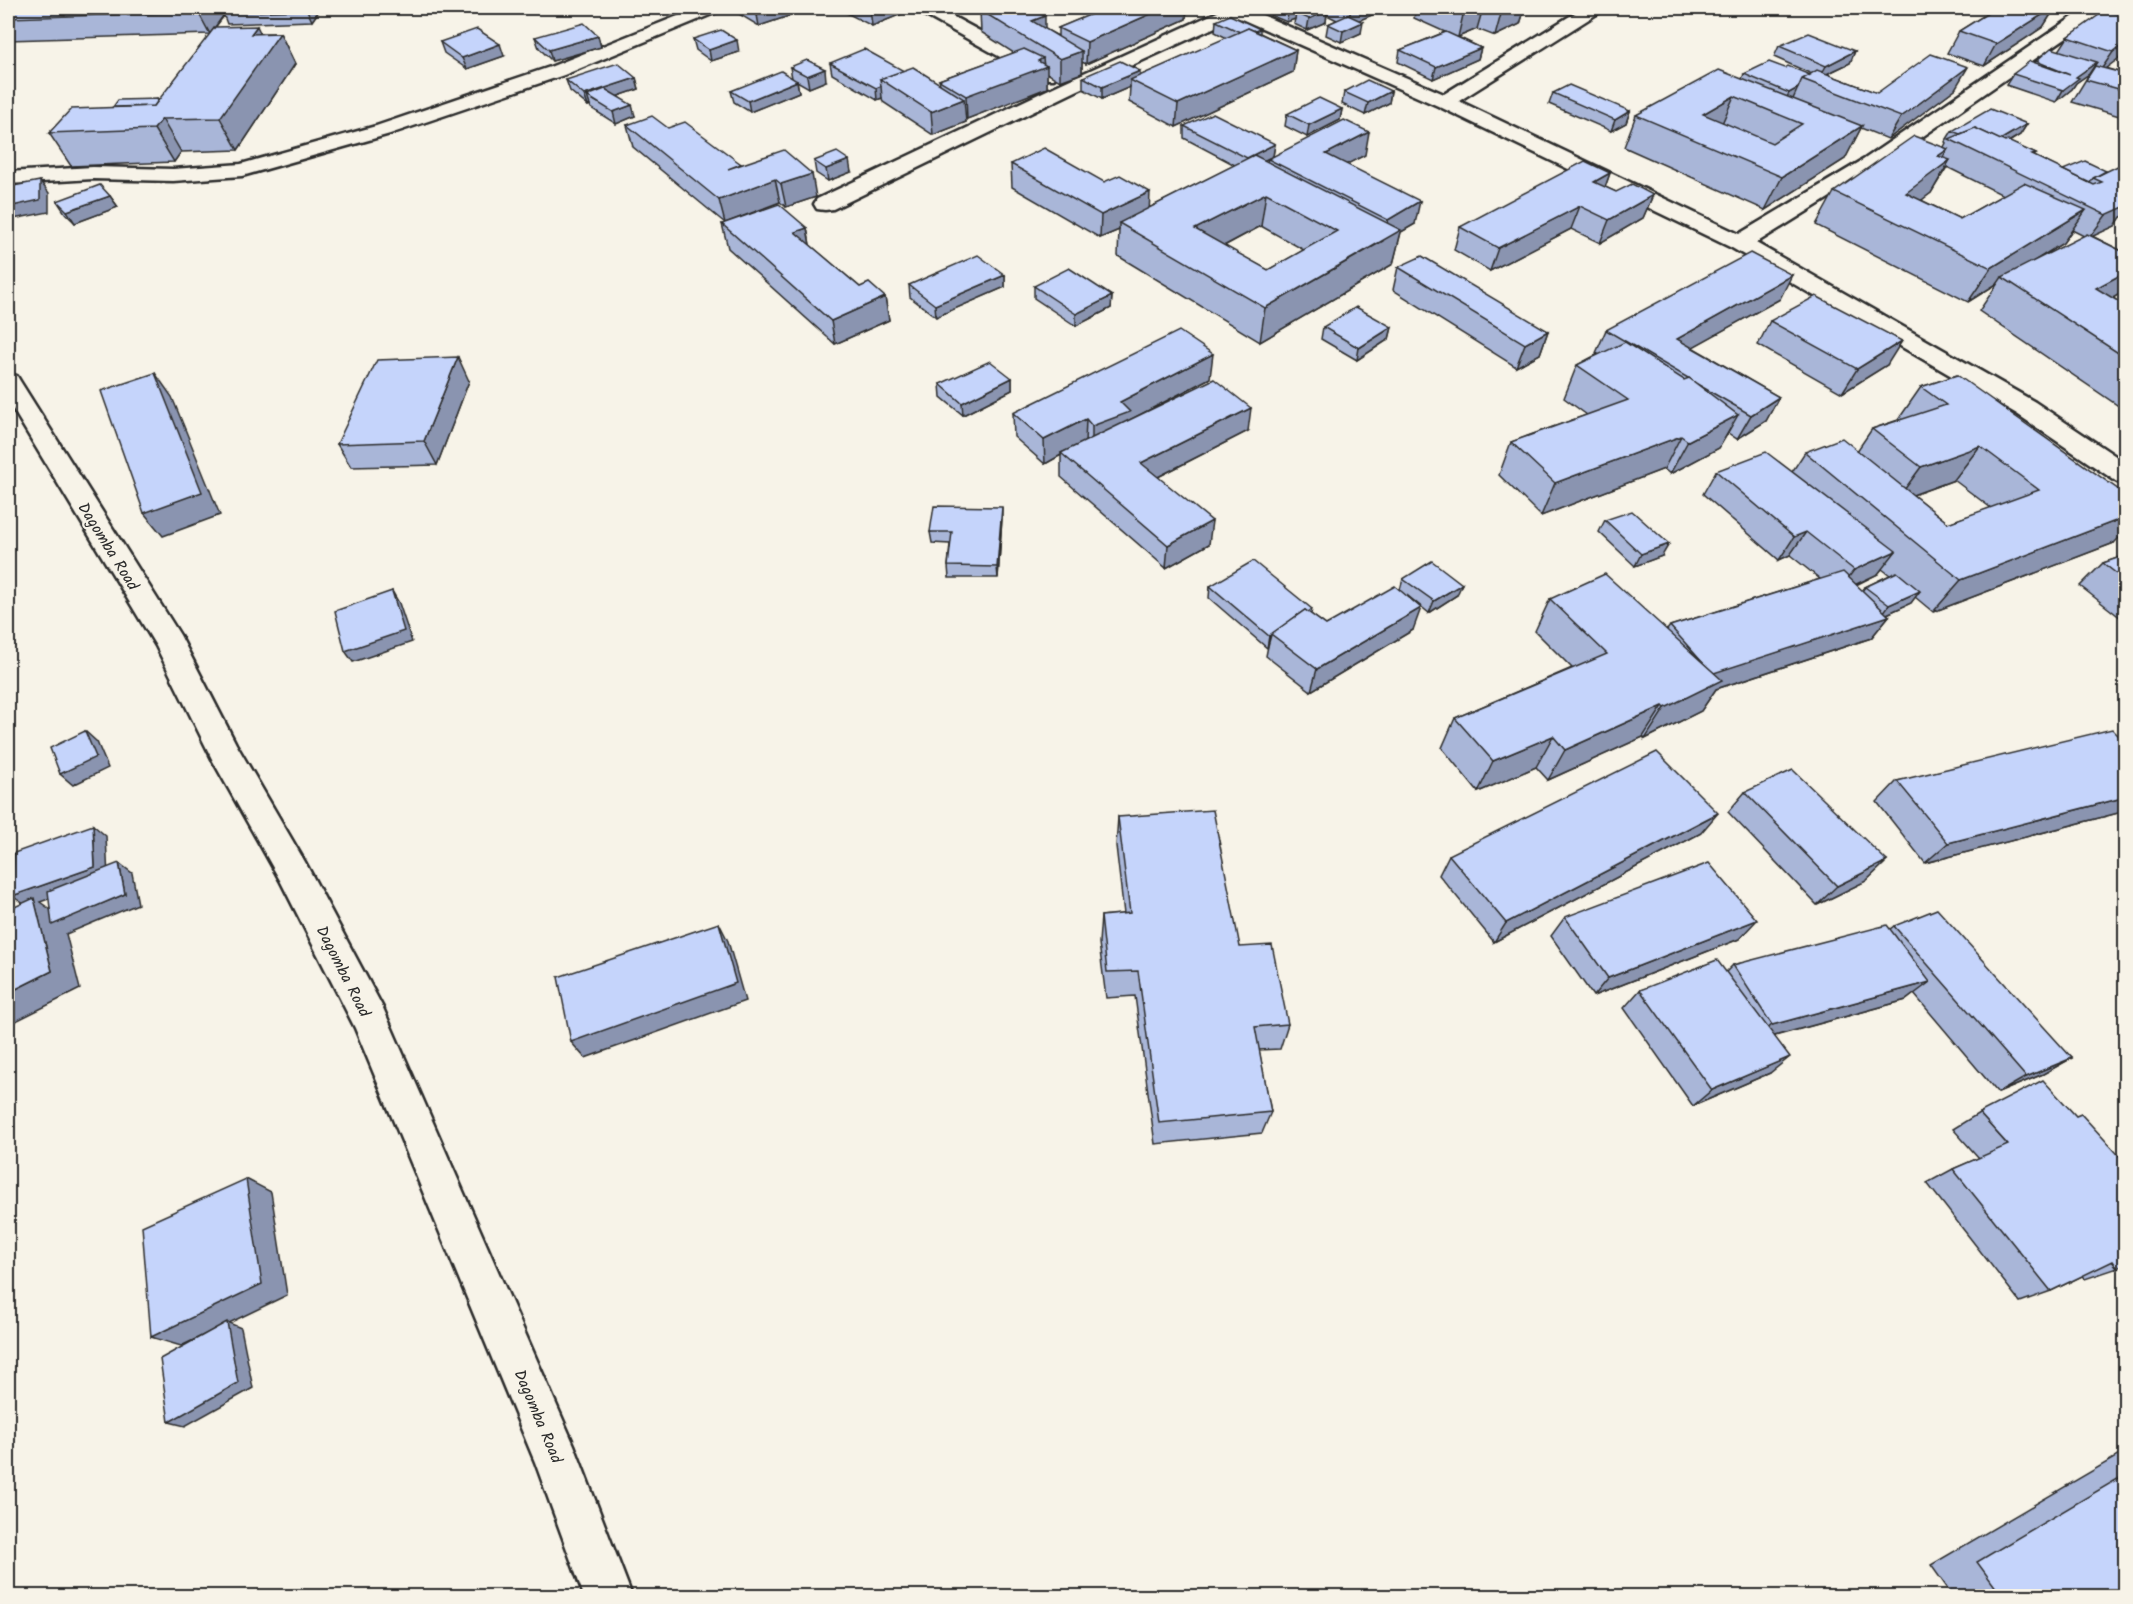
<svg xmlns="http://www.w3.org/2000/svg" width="2133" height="1604" viewBox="0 0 2133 1604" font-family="Kalam,sans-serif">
<rect width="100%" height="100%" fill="#f7f3e8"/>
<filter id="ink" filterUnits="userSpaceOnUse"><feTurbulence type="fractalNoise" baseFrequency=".0167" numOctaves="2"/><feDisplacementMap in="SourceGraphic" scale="12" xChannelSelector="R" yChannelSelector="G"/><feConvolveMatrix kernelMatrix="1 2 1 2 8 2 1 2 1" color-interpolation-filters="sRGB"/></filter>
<g filter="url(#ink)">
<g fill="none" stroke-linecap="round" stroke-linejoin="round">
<g stroke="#2b2b2b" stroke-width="5">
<g id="minor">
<path d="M698,8H720L717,12L564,75L390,134L242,176L173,181L93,179L8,184V172L93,167L173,169L241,164L376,126L550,67Z"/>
<path d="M917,8H937L1054,71L1056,75L1054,79H1040L919,12Z"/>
<path d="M1224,8H1246L1444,94L1583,8H1602L1600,12L1459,101L1739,234L1863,160L2086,8H2105L2103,12L1877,168L1756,243L2035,402L2126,463V485L2117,482L2017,414L1732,248L1438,106L1237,17L1076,91L833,209L825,210L817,209L814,204L817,199L1062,83L1224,9Z"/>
<path d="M8,373L17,376L20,381L180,635L236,744L305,862L383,1008L574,1445L632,1596H584L535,1462L355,1028L281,882L213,761L156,646L8,401Z"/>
</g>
</g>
<use href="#minor" fill="#f7f3e8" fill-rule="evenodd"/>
</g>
<g fill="#a9b6d8" stroke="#2b2b2b" stroke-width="1.5" fill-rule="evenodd">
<path d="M8,8H224V9L225,8H321L312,21L227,24L224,16L210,34L8,40Z"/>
<path d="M729,8H788L789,16L759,26Z"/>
<path d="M837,8H904V13L872,26Z"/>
<path d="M1097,8H1187L1186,19L1086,64L1082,62V73L1060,81L1047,73V88L967,119L965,118L966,122L933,135L883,102L882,98L877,100L832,74L830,63L904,71L940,84L939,80L1014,53L981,32L980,10L1045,29L1058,36V28L1102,10Z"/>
<path d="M1271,8H1373L1372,15L1359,20L1361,33L1341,42L1326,35L1328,24L1337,20L1327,15L1326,22L1307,30L1294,24L1295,19L1287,22L1270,15Z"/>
<path d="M1416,8H1525L1520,24L1495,36L1477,29L1458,37L1481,48L1478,59L1433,79L1398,62L1400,50L1445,32L1414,18Z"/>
<path d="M1996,8H2055L2043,27L1984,66L1947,53L1959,31Z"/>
<path d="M2115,8H2126V53L2105,68L2126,74V118L2072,102L2091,71L2089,74L2076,83L2072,89L2056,102L2006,85L2013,74L2035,63L2036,61L2059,51L2068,37L2112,12Z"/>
<path d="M1216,21L1260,29V33L1296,50L1293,72L1176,127L1129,102L1130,87L1102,99L1083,89V77L1140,76L1227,38L1215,32Z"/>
<path d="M260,33H280L295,64L238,150L181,152L174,162L71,166L49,133L113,107L159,99Z"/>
<path d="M598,36L601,47L552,61L539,48L535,37Z"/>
<path d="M693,39L739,52L711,61L696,50Z"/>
<path d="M440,42L504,56L467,69L444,53Z"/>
<path d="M1779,46L1855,51L1850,63L1827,74L1877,93L1955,89L1888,139L1861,128L1845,159L1765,210L1624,147L1636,115L1742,79L1744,74L1785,68L1810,75L1812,74L1774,57Z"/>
<path d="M790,67L826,81L809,88L797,81L799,92L750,112L734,102L731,91L792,78Z"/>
<path d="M636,78L639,89L618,96L635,116L616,124L591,108L590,105L588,106L570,91L566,80Z"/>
<path d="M1391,91L1389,103L1365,115L1342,104L1344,92Z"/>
<path d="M1553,93L1630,111L1626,123L1611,131L1549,104Z"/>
<path d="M1342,109L1340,120L1307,137L1285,126L1287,114Z"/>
<path d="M2027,124L2020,135L2009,142L2036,154L2034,156L2062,170L2106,171L2121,217L2115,226L2092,236L2126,253V286L2118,295L2113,298L2126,306V411L1979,311L1998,283L1968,302L1816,225L1834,192L1944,147L1946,143L1945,142L1952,131ZM1947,167L2003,195L1960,219L1921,200L1931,193ZM2072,230L2084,236L2032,262L2063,243Z"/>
<path d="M627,125L668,128L741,164L816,197L786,207L780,202L725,223L633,147Z"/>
<path d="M1184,126L1275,144L1273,156L1264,160L1267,162L1268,159L1365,155L1346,164L1415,224L1401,232L1393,264L1260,342L1118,256L1119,230L1100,238L1012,187L1011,164L1149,208L1235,165L1184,138ZM1261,226L1304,250L1268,270L1224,246Z"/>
<path d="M814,161L851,172L828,181L816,173Z"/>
<path d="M1610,173L1605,187L1616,192L1653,195L1643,218L1600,243L1571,229L1490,271L1454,250L1460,227Z"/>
<path d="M110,196L118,207L75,223L65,213L57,201Z"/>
<path d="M722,224L807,228L810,245L860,287L885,297L889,320L835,344L728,248Z"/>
<path d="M1398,267L1548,331L1540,354L1516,367L1393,290Z"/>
<path d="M1005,275V287L936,317L910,297L909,285Z"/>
<path d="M1034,286L1112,296L1111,308L1076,326L1034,298Z"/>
<path d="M1780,299L1692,347L1779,397L1766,421L1737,439L1728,433L1719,448L1670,474L1664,469L1541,516L1499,475L1511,442L1587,415L1564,398L1577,365L1598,354L1596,353L1606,330Z"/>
<path d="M1770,321L1887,365L1842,393L1758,345Z"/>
<path d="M1323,327H1392L1389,339L1357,360L1321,339Z"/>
<path d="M1957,375L2114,543L1933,612L1915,597L1911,603L1887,614L1889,616L1871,638L1716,689L1701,711L1645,739L1643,737L1548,780L1536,767L1478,792L1442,748L1455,718L1572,668L1535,631L1550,599L1667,630L1670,626L1820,579L1790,555L1779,560L1703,494L1716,471L1792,472L1805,452L1857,451L1872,429L1898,420L1921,387ZM1954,480L1991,508L1948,523L1913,495ZM1882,569L1890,575L1865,587L1862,591L1856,585L1878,574Z"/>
<path d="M1012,378V390L963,415L941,397L940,384Z"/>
<path d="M1210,378L1130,420L1248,431L1158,477L1209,544L1166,568L1061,477V455L1045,464L1014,437L1013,413Z"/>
<path d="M469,381L437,465L351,467L337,444Z"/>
<path d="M1002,518L998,578H949L948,566L950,544L932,543L930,532Z"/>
<path d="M1605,520L1662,556L1635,566L1599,532Z"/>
<path d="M2126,555V622L2080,586L2103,563Z"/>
<path d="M1403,579L1457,595L1429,613L1408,596L1413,630L1311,691L1266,656L1268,646L1267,648L1209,598L1210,586L1312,609L1311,614L1326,625L1400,590Z"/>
<path d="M2126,743V811L1925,863L1877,802L1897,781Z"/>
<path d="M1745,792L1887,861L1866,881L1817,905L1728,812Z"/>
<path d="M1118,817L1240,947L1288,1024L1280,1049L1259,1050L1271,1112L1262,1133L1155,1144L1135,996L1106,998L1099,943L1101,916L1124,914L1116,846Z"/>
<path d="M1701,833L1494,942L1439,875L1449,855Z"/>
<path d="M1565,917L1739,939L1593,996L1551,936Z"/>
<path d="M1894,926L2072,1058L2043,1074L1998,1093L1914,994L1906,1000L1775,1036L1770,1073L1693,1106L1624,1008L1640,990L1726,972L1733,965L1890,929Z"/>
<path d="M1979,1113L2118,1268L2085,1279L2082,1276L2051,1291L2020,1302L1927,1183L1953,1169L1979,1158L1953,1129Z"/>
<path d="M2126,1451V1596H1953L1931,1565Z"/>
</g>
<g fill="#8a94b0" stroke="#2b2b2b" stroke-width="1.5">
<path d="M202,8H224L226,12L222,13L223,16L210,34L198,12Z"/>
<path d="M308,8H321L312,21L307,10Z"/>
<path d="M779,8H788L789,16L759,26L757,15Z"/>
<path d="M870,8H904V13L872,26Z"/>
<path d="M1164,8H1187L1186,19L1086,64L1087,42Z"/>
<path d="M1297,8H1307L1306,14L1296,13L1295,19L1287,22L1288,11Z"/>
<path d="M1351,8H1373L1372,15L1348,25Z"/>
<path d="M1483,8L1477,29L1458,37L1463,15Z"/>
<path d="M1507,8H1525L1520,24L1495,36L1501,14Z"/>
<path d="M2053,8H2055L2043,27L1984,66L1996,44Z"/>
<path d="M1327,11L1326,22L1307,30L1309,19Z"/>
<path d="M1045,16V38L1032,21Z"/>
<path d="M1363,22L1361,33L1341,42L1343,31Z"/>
<path d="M257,26L268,49L280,33L295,64L238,150L220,118L251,34Z"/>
<path d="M598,36L601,47L552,61L549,50Z"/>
<path d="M737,40L739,52L711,61L709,50Z"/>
<path d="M2126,42V53L2098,74L2113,52Z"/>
<path d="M500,44L504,56L467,69L462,58Z"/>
<path d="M1481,48L1478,59L1433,79L1436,67Z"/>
<path d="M1296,50L1293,72L1176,127L1178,104Z"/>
<path d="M1082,51V73L1060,81V59Z"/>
<path d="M1855,51L1850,63L1820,77L1826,66Z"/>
<path d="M1043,58L1044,67L1047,66V88L967,119L966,96Z"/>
<path d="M2097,62L2089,74L2076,83L2072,89L2056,102L2063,90L2076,77Z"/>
<path d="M1968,67L1955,89L1888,139L1901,117Z"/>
<path d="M825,69L826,81L809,88L807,76Z"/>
<path d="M1140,71V82L1130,80V87L1102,99V87Z"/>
<path d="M636,78L639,89L598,103L587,96L590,105L588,106L584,95Z"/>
<path d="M797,81L799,92L750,112L748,101Z"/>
<path d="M881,86L882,98L877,100L876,88Z"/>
<path d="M1798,88L1793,99L1784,104L1789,93Z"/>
<path d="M1391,91L1389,103L1365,115L1368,103Z"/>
<path d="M1734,96L1720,128L1703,114Z"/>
<path d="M964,99L966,122L933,135L931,112Z"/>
<path d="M632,105L635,116L616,124L613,112Z"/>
<path d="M1342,109L1340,120L1307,137L1309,125Z"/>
<path d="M1630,111L1626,123L1611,131L1615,120Z"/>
<path d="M162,119L181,152L174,162L154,129Z"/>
<path d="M2027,124L2020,135L1985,156L1990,146Z"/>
<path d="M1862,126L1845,159L1765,210L1782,177Z"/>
<path d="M1369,132L1365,155L1322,177L1326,154Z"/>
<path d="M1275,144L1273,156L1245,170L1247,158Z"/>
<path d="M1948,149L1934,172L1950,160L1931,193L1894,221L1906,193L1938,156Z"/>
<path d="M849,160L851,172L828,181L826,169Z"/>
<path d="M1610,173L1602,196L1594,182Z"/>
<path d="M812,174L816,197L786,207L781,184Z"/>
<path d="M775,179L780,202L725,223L719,200Z"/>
<path d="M40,181L49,193V212L8,220V207Z"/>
<path d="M1150,192L1149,215L1119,223V230L1100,238L1101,215Z"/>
<path d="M1266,193L1261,226L1192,263L1195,229Z"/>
<path d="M1653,195L1643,218L1600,243L1609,220Z"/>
<path d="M110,196L118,207L75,223L67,211Z"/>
<path d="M2126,198V215L2121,217L2115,226L2089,238L2106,215Z"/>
<path d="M1420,201L1415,224L1401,232L1393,264L1260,342L1265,308L1383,241L1388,220Z"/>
<path d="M1580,206L1571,229L1490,271L1498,248Z"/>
<path d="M2086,210L2063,243L2005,279L2002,277L1998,283L1968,302L1991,268Z"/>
<path d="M807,228L811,251L795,232Z"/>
<path d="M2126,272V286L2118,295L2071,322L2096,288Z"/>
<path d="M1005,275V287L936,317L935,305Z"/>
<path d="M1792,275L1780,299L1666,362L1677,339Z"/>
<path d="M1112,296L1111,308L1076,326V314Z"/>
<path d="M885,297L889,320L835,344L831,321Z"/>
<path d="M1392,327L1389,339L1357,360L1359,348Z"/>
<path d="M1548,331L1540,354L1516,367L1525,344Z"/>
<path d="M1902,341L1887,365L1842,393L1857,369Z"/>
<path d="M1213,354L1210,378L1130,420L1092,450V426L1120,402Z"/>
<path d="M458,357L469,381L437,465L424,441Z"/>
<path d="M155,373L172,397L220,515L163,536L144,513Z"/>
<path d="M1012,378V390L963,415L962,403Z"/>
<path d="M1779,397L1766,421L1737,439L1751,415Z"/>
<path d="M1251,408L1248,431L1140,486L1141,463Z"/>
<path d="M1738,415L1719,448L1670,474L1688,441Z"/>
<path d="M1086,419L1085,443L1061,453V455L1045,464L1044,440Z"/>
<path d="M1681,436L1664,469L1541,516L1555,483Z"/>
<path d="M1980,446L1954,480L1896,501L1921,467Z"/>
<path d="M1002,507V518L998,578L997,567Z"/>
<path d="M2126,517V531L2114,543L1933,612L1961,580Z"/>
<path d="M1212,521L1209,544L1166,568L1168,545Z"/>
<path d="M1806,532L1790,555L1779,560L1794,537Z"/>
<path d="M1669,544L1662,556L1635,566L1641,554Z"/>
<path d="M1896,551L1878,574L1837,593L1854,570Z"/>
<path d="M1462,584L1457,595L1429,613L1434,601Z"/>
<path d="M392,591L399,603L412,642L353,662L345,651Z"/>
<path d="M1920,591L1911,603L1880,617L1889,605Z"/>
<path d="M1421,608L1413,630L1311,691L1317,669Z"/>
<path d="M1889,616L1871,638L1716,689L1701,711L1645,739L1665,708L1712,673Z"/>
<path d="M1271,635L1268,646L1267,648L1269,636Z"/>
<path d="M1663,706L1643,737L1548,780L1565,750Z"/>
<path d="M85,731L97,742L108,768L73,785L60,774Z"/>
<path d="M1553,736L1536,767L1478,792L1493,761Z"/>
<path d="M2126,797V811L1925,863L1948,843Z"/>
<path d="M1718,813L1701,833L1494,942L1506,923Z"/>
<path d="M93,825L106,836L108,878L40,902L61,917L62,920L125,894L119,863L132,873L138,904L66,934L80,989L8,1025V993L52,971L35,903L27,906L12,896L95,867Z"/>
<path d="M1887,861L1866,881L1817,905L1837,886Z"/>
<path d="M1757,920L1739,939L1593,996L1608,978Z"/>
<path d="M719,923L728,941L745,1001L585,1058L571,1042Z"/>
<path d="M1930,982L1906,1000L1752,1042L1772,1025Z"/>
<path d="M1790,1057L1770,1073L1693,1106L1712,1090Z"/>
<path d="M2072,1058L2043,1074L1998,1093L2026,1077Z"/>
<path d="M246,1179L271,1192L287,1295L229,1323L241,1328L253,1388L185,1426L169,1422L227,1324L181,1346L151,1337Z"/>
</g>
<g fill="#c5d4fb" stroke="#2b2b2b" stroke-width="1.5" fill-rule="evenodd">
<path d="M8,8H202L198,12L8,18Z"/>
<path d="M225,8H308L307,10L222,13Z"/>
<path d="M745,8H779L757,15Z"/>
<path d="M988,8H1030L1045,16L1032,21L1082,51L1060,59L980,10Z"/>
<path d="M1106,8H1164L1087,42L1058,28Z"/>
<path d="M1280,8H1297L1288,11Z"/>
<path d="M1308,8H1320L1327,11L1309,19L1296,13Z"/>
<path d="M1445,8H1482L1463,15Z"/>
<path d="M1484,8H1515L1501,14Z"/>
<path d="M1996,8H2053L1996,44L1959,31Z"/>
<path d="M2106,10L2126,16V42L2113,52L2068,37Z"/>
<path d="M1230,15L1260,29L1255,31L1248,28L1240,32L1216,21Z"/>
<path d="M1348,15L1363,22L1343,31L1328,24Z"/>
<path d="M584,23L598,36L549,50L535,37Z"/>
<path d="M257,26L251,34L280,33L220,118L162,119L154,129L49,133L71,109L154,106L215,27Z"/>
<path d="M1248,28L1296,50L1178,104L1130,80Z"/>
<path d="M477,29L500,44L462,58L440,42Z"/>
<path d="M721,30L737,40L709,50L693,39Z"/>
<path d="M1446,32L1481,48L1436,67L1400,50Z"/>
<path d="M1809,33L1855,51L1826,66L1779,46Z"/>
<path d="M2051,48L2097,62L2076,77L2079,78L2063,90L2013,74L2030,61L2070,75L2036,61Z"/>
<path d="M864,49L904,71L880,79L881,86L876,88L830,63Z"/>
<path d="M1024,49L1043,58L1038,61L1047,66L966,96L939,80Z"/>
<path d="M1931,54L1968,67L1901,117L1802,79L1817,70L1877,93Z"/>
<path d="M807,60L825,69L807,76L790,67Z"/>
<path d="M1120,61L1140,71L1102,87L1083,77Z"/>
<path d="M1769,62L1785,68L1788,66L1810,75L1802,79L1798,88L1789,93L1744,74Z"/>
<path d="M618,63L636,78L584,95L566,80Z"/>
<path d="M2095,66L2126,74V91L2086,80Z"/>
<path d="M913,67L964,99L931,112L880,79Z"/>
<path d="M1719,70L1862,126L1782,177L1636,115ZM1734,96L1802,124L1772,143L1703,114Z"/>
<path d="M781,71L797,81L748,101L731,91Z"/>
<path d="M1367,80L1391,91L1368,103L1344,92Z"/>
<path d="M1569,85L1630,111L1615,120L1553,93Z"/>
<path d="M605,89L632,105L613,112L587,96Z"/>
<path d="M1319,98L1342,109L1309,125L1287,114Z"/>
<path d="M159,99L154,106L113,107L118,100Z"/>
<path d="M1990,109L2027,124L2000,140L1975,128L1960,134L1952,131Z"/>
<path d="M1213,113L1275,144L1247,158L1184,126Z"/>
<path d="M652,116L668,128L685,122L741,164L728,169L784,150L812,174L781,184L775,179L719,200L627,125Z"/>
<path d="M1344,120L1369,132L1326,154L1420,201L1388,220L1268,159Z"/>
<path d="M1975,128L2005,142L2008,141L2036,154L2032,155L2094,185L2102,182L2093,178L2126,162V198L2124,199L2126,200V206L2106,215L1949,139Z"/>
<path d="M1914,136L1948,149L1938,156L1950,160L1906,193L1960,219L2024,183L2086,210L1991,268L1834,192Z"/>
<path d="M1044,148L1104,182L1120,175L1150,192L1101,215L1011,164Z"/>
<path d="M837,152L849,160L826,169L814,161Z"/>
<path d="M1254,155L1401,230L1265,308L1119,223ZM1266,193L1337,231L1268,270L1195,229Z"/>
<path d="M1585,161L1610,173L1594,182L1616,192L1632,184L1653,195L1609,220L1580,206L1498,248L1460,227Z"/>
<path d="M2085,161L2106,171L2093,178L2090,183L2063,170Z"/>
<path d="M40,181V200L8,207V187Z"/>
<path d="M100,185L110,196L67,211L57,201Z"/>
<path d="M779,204L807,228L795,232L860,287L869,283L885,297L831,321L722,224Z"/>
<path d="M2087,234L2126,253V272L2096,288L2126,306V358L2002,277Z"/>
<path d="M1750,253L1792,275L1677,339L1779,397L1751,415L1697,384L1689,378H1688L1606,330Z"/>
<path d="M978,255L1005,275L935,305L909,285Z"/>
<path d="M1422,256L1548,331L1525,344L1398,267Z"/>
<path d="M1069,268L1112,296L1076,314L1034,286Z"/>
<path d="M1816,296L1902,341L1857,369L1770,321Z"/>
<path d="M1356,307L1392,327L1359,348L1323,327Z"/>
<path d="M1179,331L1213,354L1120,402L1130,412L1092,426L1086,419L1044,440L1013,413Z"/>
<path d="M1625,342L1684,380L1689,378L1738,415L1688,441L1681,436L1555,483L1511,442L1628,400L1577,365Z"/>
<path d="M458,357L424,441L337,444L377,360Z"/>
<path d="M990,361L1012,378L962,403L940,384Z"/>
<path d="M155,373L202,492L144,513L101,391Z"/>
<path d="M1957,375L2126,495V517L1961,580L1805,452L1842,438L1948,523L2039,490L1980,446L1921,467L1872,429L1946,405L1921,387Z"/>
<path d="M1214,379L1251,408L1141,463L1212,521L1168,545L1061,453Z"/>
<path d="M1766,452L1896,551L1854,570L1806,532L1794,537L1716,471Z"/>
<path d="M934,506L1002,507L997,567L948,566L952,532H930Z"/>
<path d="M1632,511L1669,544L1641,554L1605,520Z"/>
<path d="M2126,555V581L2103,563Z"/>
<path d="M1253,561L1312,609L1308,612L1305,610L1269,636L1210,586Z"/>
<path d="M1432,561L1462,584L1434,601L1403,579Z"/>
<path d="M1843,572L1889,616L1714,673L1703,663L1670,626Z"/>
<path d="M1897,572L1920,591L1889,605L1865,587Z"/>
<path d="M1605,574L1722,680L1665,708L1663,706L1565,750L1553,736L1493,761L1455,718L1607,654L1550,599Z"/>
<path d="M1395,586L1421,608L1317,669L1271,634L1305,610L1326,625Z"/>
<path d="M392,591L404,631L345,651L335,611Z"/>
<path d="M2112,729L2126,743V797L1948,843L1897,781Z"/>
<path d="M85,731L96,757L60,774L50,748Z"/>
<path d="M1657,752L1718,813L1506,923L1449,855Z"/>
<path d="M1793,770L1887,861L1837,886L1745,792Z"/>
<path d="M1213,810L1240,947L1272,945L1288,1024L1255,1027L1271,1112L1159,1123L1138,971L1107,972L1101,916L1130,913L1118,817Z"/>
<path d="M93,825L95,867L12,896L14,853Z"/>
<path d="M119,863L125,894L52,925L48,891Z"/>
<path d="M1709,863L1757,920L1608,978L1565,917Z"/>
<path d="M34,898L52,971L8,993V910Z"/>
<path d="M1937,909L2072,1058L2026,1077L1894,926Z"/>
<path d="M719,923L736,983L571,1042L558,977Z"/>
<path d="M1887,925L1930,982L1772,1025L1733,965Z"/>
<path d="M1717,960L1790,1057L1712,1090L1640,990Z"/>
<path d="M2043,1080L2076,1116L2081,1114L2126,1163V1263L2118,1268L2113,1261L2051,1291L1953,1169L2008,1145L1979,1113Z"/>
<path d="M246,1179L262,1284L151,1337L142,1226Z"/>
<path d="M227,1322L238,1383L169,1422L160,1359Z"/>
<path d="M2126,1474V1596H2002L1977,1562Z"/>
</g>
</g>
<g text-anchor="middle" stroke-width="4.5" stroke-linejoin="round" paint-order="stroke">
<g font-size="16" fill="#2b2b2b" stroke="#f7f3e8">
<text transform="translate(109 546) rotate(58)" y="6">Dagomba Road</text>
<text transform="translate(344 971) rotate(63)" y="6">Dagomba Road</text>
<text transform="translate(539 1416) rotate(67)" y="6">Dagomba Road</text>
</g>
</g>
<rect width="2133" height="1604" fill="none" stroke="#f7f3e8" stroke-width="30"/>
<rect x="15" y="15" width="2103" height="1574" fill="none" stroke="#2b2b2b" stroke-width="2" filter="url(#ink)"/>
</svg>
